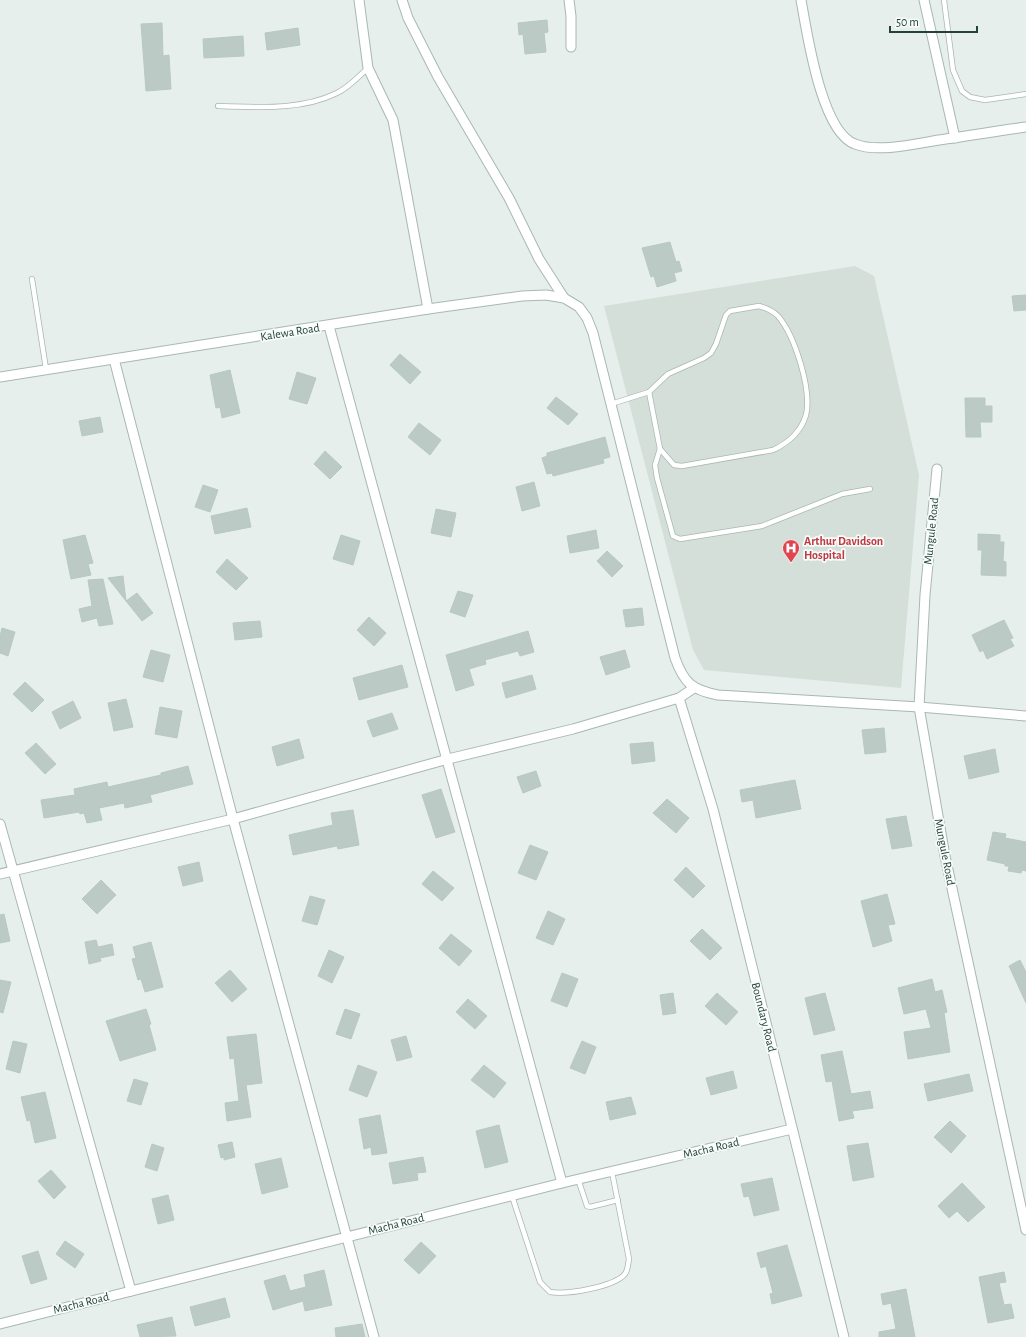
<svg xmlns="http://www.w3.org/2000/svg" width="1026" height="1337" viewBox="0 0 1026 1337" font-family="'Alegreya Sans',sans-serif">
<rect width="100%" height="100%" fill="#e6efeb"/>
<path fill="#d4dfda" d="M855,266L874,276L919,475L901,688L704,670L693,650L604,306Z"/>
<g fill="#bbcac4" stroke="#b8c9c2">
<path d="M547,20L548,32L544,33L546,52L525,54L523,34L519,35L518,23Z"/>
<path d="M162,23L163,56L169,55L171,89L146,91L141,24Z"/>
<path d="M298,28L300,45L267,50L265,33Z"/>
<path d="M243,36L244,56L204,58L203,39Z"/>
<path d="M670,242L676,262L679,261L682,271L674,273L676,281L657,287L654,276L651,277L642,248Z"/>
<path d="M1026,295V310L1014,311L1012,296Z"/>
<path d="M400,354L421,372L410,384L390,365Z"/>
<path d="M230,370L240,413L222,418L220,407L216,408L210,375Z"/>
<path d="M297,372L316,378L307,404L289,399Z"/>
<path d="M556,397L578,414L568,425L547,408Z"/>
<path d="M965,398H985V406H992V422H980L981,437H966Z"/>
<path d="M100,417L103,432L82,436L79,421Z"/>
<path d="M419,423L441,440L430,455L408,437Z"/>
<path d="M605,437L610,457L603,459L604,463L553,476L552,473L547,474L542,458L547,456V453Z"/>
<path d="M325,451L342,467L330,479L314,464Z"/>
<path d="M534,482L540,506L522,511L516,487Z"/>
<path d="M203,485L218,490L210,512L195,507Z"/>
<path d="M247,508L251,527L215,534L211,516Z"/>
<path d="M436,509L456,513L451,537L431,533Z"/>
<path d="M596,530L599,548L570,553L567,536Z"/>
<path d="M978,534L1000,535V542H1004L1003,561L1006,562V576L981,575L982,550H978Z"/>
<path d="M85,535L93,563L88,564L91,575L71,579L63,540Z"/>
<path d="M341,535L360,541L353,565L333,559Z"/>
<path d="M607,551L623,566L612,577L597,561Z"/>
<path d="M227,559L248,578L236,590L216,572Z"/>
<path d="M123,576L126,601L108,578Z"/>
<path d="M103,579L113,624L99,626L97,618L82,622L79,609L92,606L88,580Z"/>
<path d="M458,591L473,595L465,617L450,612Z"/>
<path d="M137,593L153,613L142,621L126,601Z"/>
<path d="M642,608L644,625L626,627L623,610Z"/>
<path d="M369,617L386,633L374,646L357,630Z"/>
<path d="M1004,620L1013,638L1010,639L1014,646L987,659L983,650L980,652L972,635Z"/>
<path d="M260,621L262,637L235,640L233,623Z"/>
<path d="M2,628L15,632L8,656L0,653V636Z"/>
<path d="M528,631L534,652L520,656L518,651L485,660L486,664L469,669L474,685L456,691L446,655Z"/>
<path d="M151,650L170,655L163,682L143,677Z"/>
<path d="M625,650L630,667L606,675L600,657Z"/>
<path d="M402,665L408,687L359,700L353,678Z"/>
<path d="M532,675L536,689L506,698L502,683Z"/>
<path d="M25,682L44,700L32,712L13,694Z"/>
<path d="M126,699L133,727L114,731L108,703Z"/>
<path d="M73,701L81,718L60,729L52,712Z"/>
<path d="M160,707L182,711L177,738L155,734Z"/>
<path d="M392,713L398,729L373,737L367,721Z"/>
<path d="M884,728L886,752L865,754L862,730Z"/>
<path d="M299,739L304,758L277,766L272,747Z"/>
<path d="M653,742L655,761L632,764L630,744Z"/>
<path d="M36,743L56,764L45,774L25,753Z"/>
<path d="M995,749L999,772L969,779L964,756Z"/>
<path d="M188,766L193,784L150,795L152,802L125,808L124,803L99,808L102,820L87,823L84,813L80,814L79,812L44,818L41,800L75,795L74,789L107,782L108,787L161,775V773Z"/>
<path d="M536,771L541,786L523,793L517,777Z"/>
<path d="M795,780L801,809L756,818L753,800L742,802L740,790Z"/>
<path d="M441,789L455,832L436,838L422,795Z"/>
<path d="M667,799L689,818L676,833L653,813Z"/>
<path d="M353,810L359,845L338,849L337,846L293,855L289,835L333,825L331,813Z"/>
<path d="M906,816L912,846L892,849L886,819Z"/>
<path d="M993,832L1006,834L1005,838L1026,842V871L1022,870L1021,873L1008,871L1009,866H1005V864L987,860Z"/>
<path d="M530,845L548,852L536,880L518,873Z"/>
<path d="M199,862L203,881L183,886L178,867Z"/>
<path d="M686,867L705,886L693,898L674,880Z"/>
<path d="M433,871L454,888L442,901L422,884Z"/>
<path d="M101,880L116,895L97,914L82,899Z"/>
<path d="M887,894L895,924L888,925L892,941L873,947L861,901Z"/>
<path d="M310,896L325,900L317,925L302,921Z"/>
<path d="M548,911L565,919L553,945L536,938Z"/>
<path d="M4,914L10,941L0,943V915Z"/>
<path d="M702,929L722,948L710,960L690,941Z"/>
<path d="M451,934L472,951L459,966L439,948Z"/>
<path d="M96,940L98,947L112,944L114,955L100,958L101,961L89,964L85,942Z"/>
<path d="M151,942L163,987L145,992L141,979L138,980L132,959L136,958L133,947Z"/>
<path d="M329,950L344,957L332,983L318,976Z"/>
<path d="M1020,960L1026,972V1003L1009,966Z"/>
<path d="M230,970L247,989L232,1002L215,983Z"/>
<path d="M562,973L578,979L567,1007L551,1001Z"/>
<path d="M932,979L935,992L942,990L947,1012L944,1013L950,1052L908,1059L904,1032L931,1028L926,1009L904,1014L898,988Z"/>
<path d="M0,980L11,982L3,1013L0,1012Z"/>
<path d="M673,993L676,1013L663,1015L660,995Z"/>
<path d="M717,993L738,1012L726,1025L705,1006Z"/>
<path d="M825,993L835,1030L814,1035L805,998Z"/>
<path d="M468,999L487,1016L475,1029L456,1012Z"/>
<path d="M146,1009L151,1024L149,1025L156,1050L120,1061L106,1021Z"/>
<path d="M345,1009L360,1014L351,1039L336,1034Z"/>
<path d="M256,1034L262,1083L246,1085L251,1117L227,1121L225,1103L239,1101L234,1058L230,1059L227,1037Z"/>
<path d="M406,1036L412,1057L397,1061L391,1040Z"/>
<path d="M13,1041L27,1044L20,1073L6,1069Z"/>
<path d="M582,1041L596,1047L585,1074L570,1068Z"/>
<path d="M842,1051L851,1094L870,1091L873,1108L852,1111L854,1118L839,1121L832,1081L826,1082L821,1055Z"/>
<path d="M358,1065L377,1072L367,1097L349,1090Z"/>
<path d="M484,1065L506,1083L494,1098L471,1080Z"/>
<path d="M733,1071L737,1088L711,1095L706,1078Z"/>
<path d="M969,1074L973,1091L928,1101L924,1084Z"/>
<path d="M134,1079L148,1083L141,1105L127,1101Z"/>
<path d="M45,1092L56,1138L35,1143L30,1120L27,1121L21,1097Z"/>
<path d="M631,1097L636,1114L610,1120L606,1102Z"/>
<path d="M380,1115L387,1153L372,1155L371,1147L364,1149L359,1119Z"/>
<path d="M950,1121L966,1136L951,1153L934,1137Z"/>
<path d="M499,1125L508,1162L485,1168L476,1131Z"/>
<path d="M232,1142L235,1157L224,1160V1157L221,1158L218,1145Z"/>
<path d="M868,1143L874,1177L853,1181L847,1146Z"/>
<path d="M152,1144L164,1148L157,1171L145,1167Z"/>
<path d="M423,1157L426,1172L417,1173L418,1180L393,1184L389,1163Z"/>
<path d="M281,1158L288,1187L262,1194L255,1164Z"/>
<path d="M51,1170L66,1187L54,1199L38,1181Z"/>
<path d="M772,1178L779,1210L754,1216L749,1196L744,1197L741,1184Z"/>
<path d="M962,1183L985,1207L968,1222L957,1211L949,1218L938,1206Z"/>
<path d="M168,1195L174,1220L158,1224L152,1199Z"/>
<path d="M65,1241L84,1254L75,1268L56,1254Z"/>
<path d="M421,1242L436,1256L419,1274L404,1260Z"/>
<path d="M787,1245L802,1296L772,1304L770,1294L773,1293L766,1266L761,1268L757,1253Z"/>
<path d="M38,1251L47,1279L31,1284L22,1256Z"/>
<path d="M324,1270L332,1305L305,1311L303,1301L273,1310L264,1281L285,1275L290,1291L306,1287L304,1275Z"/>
<path d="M1004,1272L1006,1282L999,1283L1004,1305L1011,1304L1014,1318L988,1323L979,1277Z"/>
<path d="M906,1289L915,1337H879V1332L896,1329L891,1303L883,1305L881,1294Z"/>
<path d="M225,1298L230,1317L195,1326L190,1307Z"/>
<path d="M172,1317L176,1336L140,1337L137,1325Z"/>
<path d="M362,1324L365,1337H336L335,1328Z"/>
</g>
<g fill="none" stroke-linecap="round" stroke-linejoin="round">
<g stroke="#a8b8b2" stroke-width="6">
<g id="lane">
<path d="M944,0L953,70L962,91L970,97L985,100L1026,94"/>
<path d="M218,106C257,107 300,111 337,93C348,88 358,77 368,68"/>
<path d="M32,279L46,369"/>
<path d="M649,392L660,449L655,465L657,478L673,536L680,539L762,526L842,494L870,489"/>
<path d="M611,404L649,392L668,374L704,358L711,353L716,344L726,315L730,311L759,306C766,308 773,311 778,316C795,336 812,390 806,415C801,432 788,443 773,450L682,466L674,465L660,449"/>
<path d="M578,1179L587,1206L590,1207L618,1200"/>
<path d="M512,1196L540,1282L550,1292C566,1295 614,1287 625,1274C628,1270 628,1264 629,1259L612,1172"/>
</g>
</g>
<g stroke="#a8b8b2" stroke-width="11">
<g id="street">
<path d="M359,0L368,68L393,120L428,309"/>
<path d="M402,0L408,18L438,77L509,198L539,259L564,298"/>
<path d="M569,0L571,16V47"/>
<path d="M801,0C807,32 821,132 855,144C877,153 915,144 939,140C968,136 997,131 1026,127"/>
<path d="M924,0L955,138"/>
<path d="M329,326L562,1183"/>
<path d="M114,359L233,819L374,1337"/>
<path d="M0,377L428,309L522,296L546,295L564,298L579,307L587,318L593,333L675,658C684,683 692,690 718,695L919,707L1026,716"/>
<path d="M937,469L925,595L919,707L945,856L1026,1230"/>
<path d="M679,698L713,809L844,1337"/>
<path d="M0,824L131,1291"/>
<path d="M0,874L233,819L448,759L573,729L679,698L694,688"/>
<path d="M0,1324L562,1183L792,1129"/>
</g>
</g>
<use href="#lane" stroke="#fff" stroke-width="4.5"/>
<use href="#street" stroke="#fff" stroke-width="9"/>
</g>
<defs>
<g id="hospital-pin" transform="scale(0.9)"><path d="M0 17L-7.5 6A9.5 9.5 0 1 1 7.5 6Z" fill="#e0444e" stroke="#f7fbf9"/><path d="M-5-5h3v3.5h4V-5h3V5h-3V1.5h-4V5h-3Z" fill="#fff"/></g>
</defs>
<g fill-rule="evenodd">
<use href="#hospital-pin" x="791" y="548"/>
</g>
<g text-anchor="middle" stroke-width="3.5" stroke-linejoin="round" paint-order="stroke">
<g font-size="12" fill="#24423a" stroke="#f7fbf9">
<text transform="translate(290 332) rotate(-9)" y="4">Kalewa Road</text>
<text transform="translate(931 531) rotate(-84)" y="4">Mungule Road</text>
<text transform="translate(945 852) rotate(79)" y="4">Mungule Road</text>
<text transform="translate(764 1017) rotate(76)" y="4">Boundary Road</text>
<text transform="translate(711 1148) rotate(-13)" y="4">Macha Road</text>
<text transform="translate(396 1224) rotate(-14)" y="4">Macha Road</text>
<text transform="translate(81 1303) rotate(-14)" y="4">Macha Road</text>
</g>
<g font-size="12" font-weight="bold" fill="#be3a42" stroke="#f7fbf9" text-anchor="start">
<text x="804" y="545">Arthur Davidson<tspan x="804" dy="14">Hospital</tspan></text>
</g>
</g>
<path d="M890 26v6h87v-6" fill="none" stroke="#24423a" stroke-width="2"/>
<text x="896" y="26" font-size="12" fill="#24423a" stroke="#f7fbf9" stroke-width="3" paint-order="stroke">50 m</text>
</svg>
